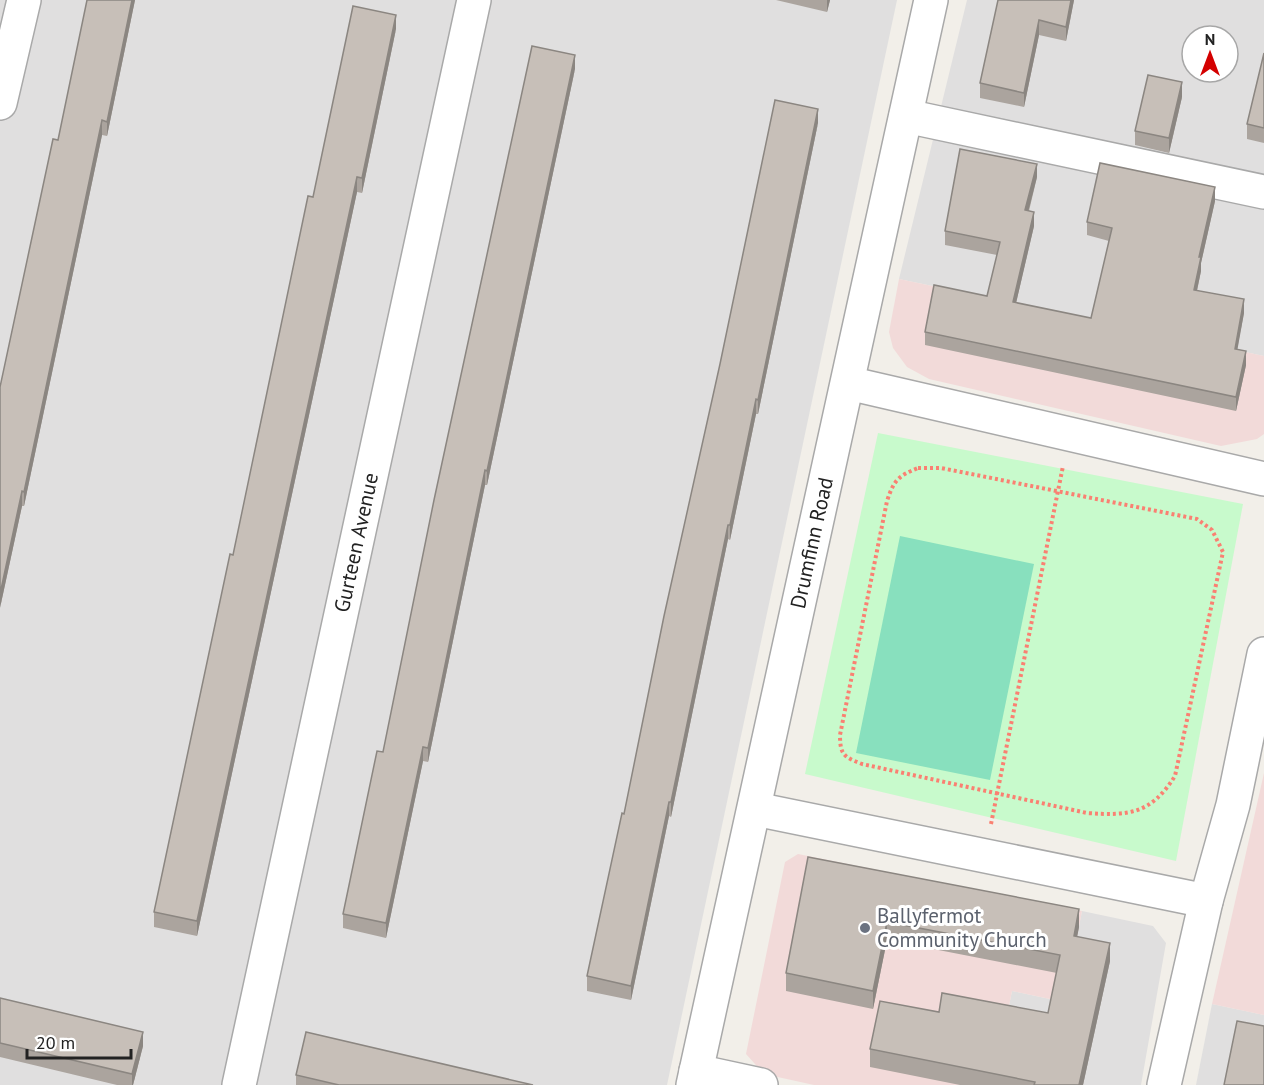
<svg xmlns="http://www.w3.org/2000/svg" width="1264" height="1085" viewBox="0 0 1264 1085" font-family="'PT Sans',sans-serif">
<rect width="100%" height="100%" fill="#f2efe9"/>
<g fill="#e0dfdf" fill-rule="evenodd">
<path d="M0,0H897L667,1085H0Z"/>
<path d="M967,0H1264V356L899,279ZM1192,36H1228V72H1192Z"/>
<path d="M1082,911L1153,926L1166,943L1141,1085H993L1012,991L1064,1002Z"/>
<path d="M1212,1004L1264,1015V1085H1196Z"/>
</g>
<g fill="#f2dad9">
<path d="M899,279L1264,356V434L1257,439L1221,446L929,379L907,367L893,348L889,332Z"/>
<path d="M1264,773V1015L1212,1004Z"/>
<path d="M798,854L1082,911L1064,1002L1012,991L993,1085H814L764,1074L746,1054L785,862Z"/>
</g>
<path fill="#c8facc" d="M878,433L1243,504L1176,861L805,774Z"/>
<path fill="#88e0be" d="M900,536L1034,564L990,780L856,753Z"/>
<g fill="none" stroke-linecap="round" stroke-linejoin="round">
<g stroke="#a9a9a9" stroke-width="36">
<g id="minor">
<path d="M0,103L24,0"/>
<path d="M906,116L1264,192"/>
<path d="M848,383L1264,479"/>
<path d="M755,809L1206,901L1233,805L1264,654"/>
<path d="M696,1071L761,1085"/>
<path id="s1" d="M239,1085L474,0"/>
<path id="s2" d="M693,1085L931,0"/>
<path d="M1164,1085L1206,901"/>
</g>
</g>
<g stroke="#fa8072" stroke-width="4" stroke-dasharray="3 3" stroke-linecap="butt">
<path d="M918,468H941L1197,519L1212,530L1223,552L1175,776C1151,814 1129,816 1087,813L862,764C844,757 840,755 840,735L887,501C894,480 898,476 918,468Z"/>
<path d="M991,824L1063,466"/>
</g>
<use href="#minor" stroke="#fff" stroke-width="33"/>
</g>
<g fill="#aba49e">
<path d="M87,0H135L107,136L102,135L24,506H22L0,608Z"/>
<path d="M776,0H830L827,12Z"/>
<path d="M998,0H1074L1066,41L1039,35L1024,107L980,98V83Z"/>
<path d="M396,29L362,193L357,192L197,936L154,927V912L233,555Z"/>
<path d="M1264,53V143L1247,139V124Z"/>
<path d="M575,69L487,485H485L428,762L423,761L386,938L343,928V914L383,752Z"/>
<path d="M1182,97L1169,153L1135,145V131Z"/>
<path d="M818,123L758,414H756L730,540L728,539L671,817L669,816L631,1000L587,991V976L624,814Z"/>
<path d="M1037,177L1029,211L1034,226L1016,303L1091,318L1109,241L1087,235V222L1215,201L1201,263V271L1197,291L1244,313L1237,349L1246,365L1236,411L925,345V332L987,296L997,255L945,245V231Z"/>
<path d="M808,857L1079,927L1077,936L1110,961L1083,1085H960L870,1067V1049L939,1012L1048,1013L1057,973L887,940L873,1009L786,991V973Z"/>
<path d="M0,998L143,1046L133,1085H117L0,1057Z"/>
<path d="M296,1075L533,1085H296Z"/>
</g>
<g fill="#8b8681">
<path d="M132,0H135L107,136V122Z"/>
<path d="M827,0H830L827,12Z"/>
<path d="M1071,0H1074L1066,41V27Z"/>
<path d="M396,15V29L362,193V178Z"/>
<path d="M1039,20V35L1024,107V93Z"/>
<path d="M575,55V69L487,485V471Z"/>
<path d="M1182,82V97L1169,153V138Z"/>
<path d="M818,109V123L758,414V400Z"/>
<path d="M102,120V135L24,506V492Z"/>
<path d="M1037,164V177L1025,224V210Z"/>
<path d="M357,177V192L197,936V921Z"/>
<path d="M1215,187V201L1201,263V271L1194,304V290L1199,257Z"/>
<path d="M1034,212V226L1013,316V302Z"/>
<path d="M1244,299V313L1235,363V349Z"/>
<path d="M1246,351V365L1236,411V397Z"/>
<path d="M756,399V414L730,540V525Z"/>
<path d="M485,470V485L428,762V748Z"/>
<path d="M22,491V506L0,608V594Z"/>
<path d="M728,525V539L671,817V802Z"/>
<path d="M423,747V761L386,938V923Z"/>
<path d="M669,802V816L631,1000V986Z"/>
<path d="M1079,909V927L1074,954V936Z"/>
<path d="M887,922V940L873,1009V991Z"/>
<path d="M1110,943V961L1083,1085H1079Z"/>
<path d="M143,1032V1046L133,1085H132V1074Z"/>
</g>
<g fill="#c7bfb8" stroke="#8b8681" stroke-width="1.5">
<path d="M87,0H132L107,122L102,120L24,492L22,491L0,594V387L53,139L58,140Z"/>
<path d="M998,0H1071L1066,27L1039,20L1024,93L980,83Z"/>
<path d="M353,6L396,15L362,178L357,177L197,921L154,912L230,554L233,555L308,196L313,197Z"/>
<path d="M532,46L575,55L487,471L485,470L428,748L423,747L386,923L343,914L377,751L383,752L434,500Z"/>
<path d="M1264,53V128L1247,124Z"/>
<path d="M1148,75L1182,82L1169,138L1135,131Z"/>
<path d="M775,100L818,109L758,400L756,399L730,525H728L671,802H669L631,986L587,976L622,813L624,814L664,616L720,364Z"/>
<path d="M960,149L1037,164L1025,210L1034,212L1013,302L1091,318L1112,228L1087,222L1100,163L1215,187L1199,257H1201L1194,290L1244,299L1235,349L1246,351L1236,397L925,332L934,285L987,296L1000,242L945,231Z"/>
<path d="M808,857L1079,909L1074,936L1110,943L1079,1085H1034L1035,1082L870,1049L880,1001L939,1012L942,993L1048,1013L1060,955L887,922L873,991L786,973Z"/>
<path d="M0,998L143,1032L132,1074L0,1043Z"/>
<path d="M1237,1021L1264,1026V1085H1224Z"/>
<path d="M306,1032L533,1085H339L296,1075Z"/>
</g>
<circle fill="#6b7280" stroke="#fff" stroke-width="2" cx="865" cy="928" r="6"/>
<g text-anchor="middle" stroke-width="6" stroke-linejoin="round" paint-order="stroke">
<g font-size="21" fill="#222" stroke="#fff">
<text dy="7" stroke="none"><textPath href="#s2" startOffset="555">Drumfinn Road</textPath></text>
<text dy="7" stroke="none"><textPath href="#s1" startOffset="555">Gurteen Avenue</textPath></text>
</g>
<g font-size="21" fill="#5b616d" stroke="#fff" text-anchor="start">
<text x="877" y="923">Ballyfermot<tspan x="877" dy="24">Community Church</tspan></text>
</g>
</g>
<g transform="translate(1210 54)"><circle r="28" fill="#ffffff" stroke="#a7a7a7" stroke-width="1.5"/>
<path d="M0-4.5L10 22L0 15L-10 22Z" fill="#d40000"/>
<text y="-9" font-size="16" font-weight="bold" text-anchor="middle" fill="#222222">N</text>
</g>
<path d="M27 1049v9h104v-9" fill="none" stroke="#222222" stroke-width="3"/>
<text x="36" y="1049" font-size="18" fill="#222222" stroke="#ffffff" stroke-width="4.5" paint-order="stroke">20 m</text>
</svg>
